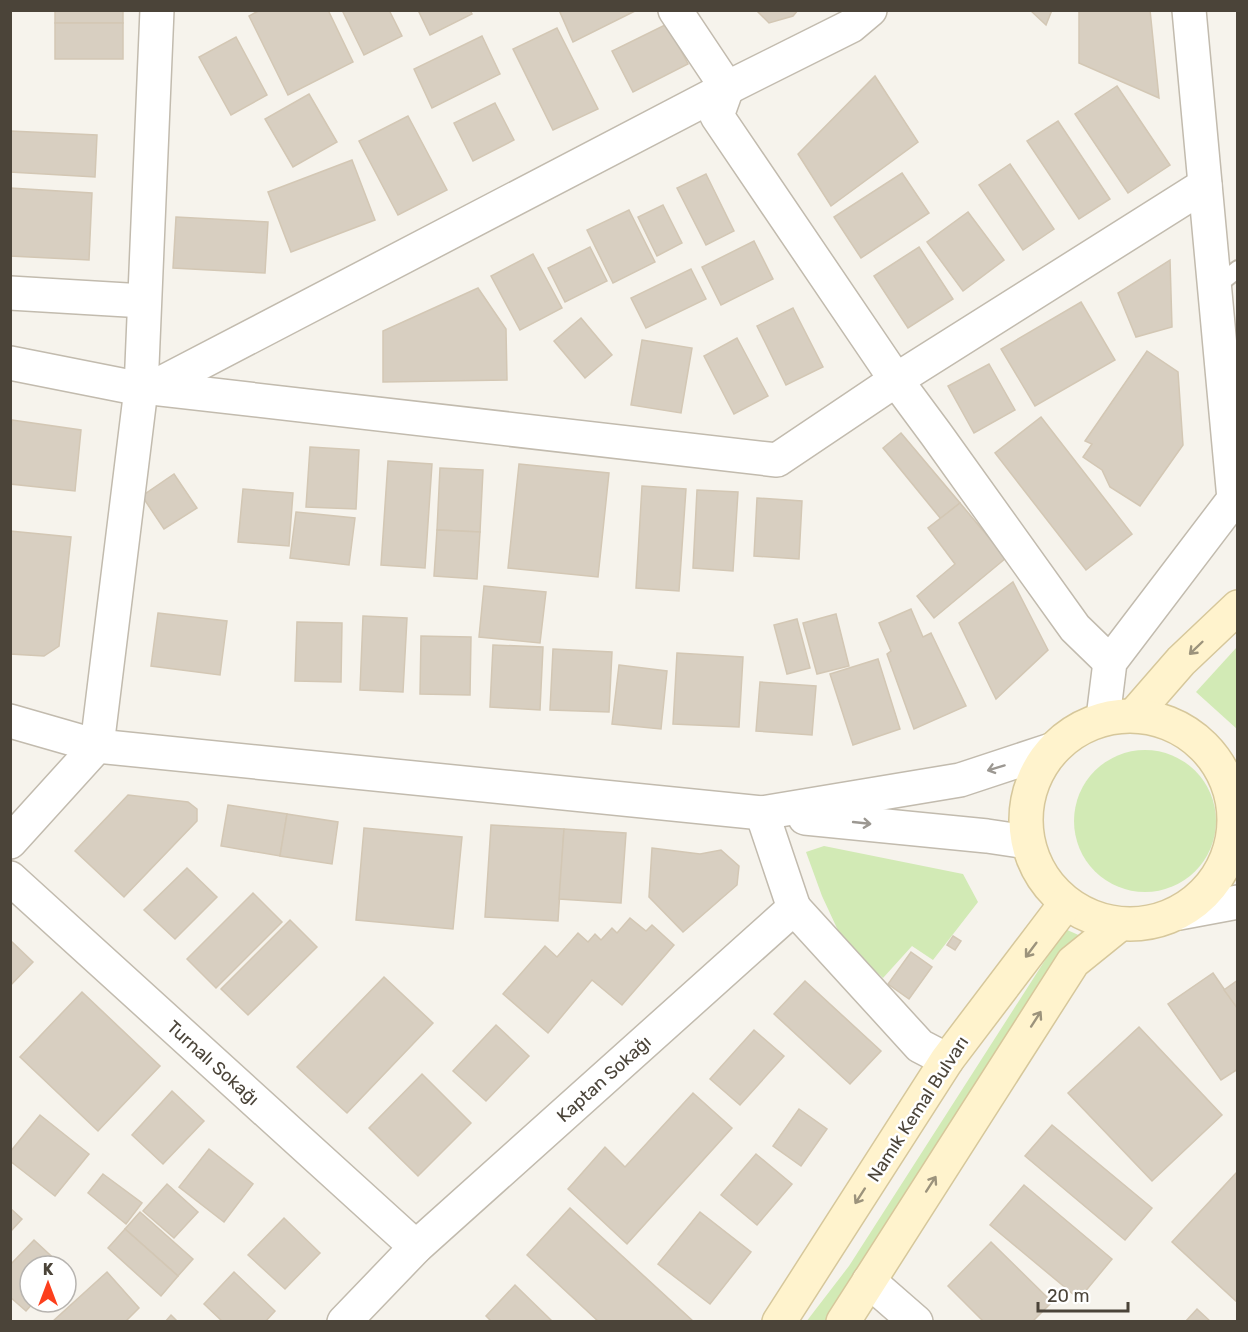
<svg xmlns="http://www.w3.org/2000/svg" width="1248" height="1332" viewBox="0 0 1248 1332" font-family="Rubik,sans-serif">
<rect width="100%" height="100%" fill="#f6f3ec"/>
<g fill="#d2eab5">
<path d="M1237,647V729L1196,692Z"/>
<circle cx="1145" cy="821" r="71"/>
<path d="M824,846L963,874L978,902L933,960L912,946L883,978L853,951L842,939L822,896L806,852Z"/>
<path d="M1065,929L1083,937L910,1207L826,1321L806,1322L849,1266Z"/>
</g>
<g fill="#d8cfc1" stroke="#d3c7b4" stroke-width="1.5">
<rect x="55" y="10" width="68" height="13"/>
<path d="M260,10H328L353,62L288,95L249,16Z"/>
<path d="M342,10H389L402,36L364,55Z"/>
<path d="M418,10H470L472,14L430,35Z"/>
<path d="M559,10H637L573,42Z"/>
<path d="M756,10H798L793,16L769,23Z"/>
<path d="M1030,10H1052L1046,25Z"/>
<path d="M1079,10H1150L1159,98L1079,63Z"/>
<rect x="55" y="23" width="68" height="36"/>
<path d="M667,24L688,64L633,92L612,51Z"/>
<path d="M557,28L598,109L553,130L513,49Z"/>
<path d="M482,36L500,74L432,108L414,69Z"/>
<path d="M236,37L267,95L231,115L199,57Z"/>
<path d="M875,76L918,142L831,206L798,154Z"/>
<path d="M1117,86L1170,165L1128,193L1075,114Z"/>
<path d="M309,94L337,142L293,167L265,119Z"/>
<path d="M495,103L514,140L473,161L454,123Z"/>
<path d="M408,116L447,190L398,215L359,141Z"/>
<path d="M1058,121L1110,199L1079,219L1027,141Z"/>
<path d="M10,131L97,135L95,177L10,172Z"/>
<path d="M352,160L375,220L291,252L268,192Z"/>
<path d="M1010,164L1054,229L1023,250L979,185Z"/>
<path d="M902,173L929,213L861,258L834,217Z"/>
<path d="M706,174L734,231L706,245L677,188Z"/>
<path d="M10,188L92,193L89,260L10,256Z"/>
<path d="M663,205L682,243L657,256L638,217Z"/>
<path d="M629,210L655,262L613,283L587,230Z"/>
<path d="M968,212L1004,260L963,291L927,242Z"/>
<path d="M176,217L268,222L265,273L173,268Z"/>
<path d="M754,241L773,279L721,305L702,267Z"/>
<path d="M590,247L607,281L565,302L548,268Z"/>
<path d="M919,247L953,299L908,328L874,276Z"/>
<path d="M533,254L562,308L520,330L491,276Z"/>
<path d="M1170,260L1172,327L1136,337L1118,293Z"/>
<path d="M691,269L706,299L646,328L631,298Z"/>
<path d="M478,288L506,329L507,380L383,382V331Z"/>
<path d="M1081,302L1115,360L1035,406L1001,349Z"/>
<path d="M793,308L823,367L786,385L757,326Z"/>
<path d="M581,318L612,355L585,378L554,341Z"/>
<path d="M737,338L768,396L734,414L704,356Z"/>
<path d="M642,340L692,348L681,413L631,405Z"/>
<path d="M1147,351L1178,372L1183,445L1140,506L1110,487L1102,470L1083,457L1092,444L1085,441Z"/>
<path d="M989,364L1015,410L974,433L948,386Z"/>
<path d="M1041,417L1132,534L1086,570L995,453Z"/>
<path d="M12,420L81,430L75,491L10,484V439Z"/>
<path d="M901,433L960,503L941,519L883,448Z"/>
<path d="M310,447L359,450L356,509L306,507Z"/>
<path d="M388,461L432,464L425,568L381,565Z"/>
<path d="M519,464L609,473L598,577L508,568Z"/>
<path d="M440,468L483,470L480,532L437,530Z"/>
<path d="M174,474L197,508L164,529L142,496Z"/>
<path d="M642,486L686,489L679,591L636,588Z"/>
<path d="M243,489L293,493L289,546L238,542Z"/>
<path d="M697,490L738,492L733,571L693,568Z"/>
<path d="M757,498L802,501L799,559L754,556Z"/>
<path d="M960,503L1006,558L934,618L917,596L955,564L928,528Z"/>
<path d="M296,512L355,518L349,565L290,558Z"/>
<path d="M437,530L480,532L477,579L434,576Z"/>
<path d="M10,531L71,537L59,646L44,656L10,654Z"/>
<path d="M1013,582L1048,650L996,699L959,623Z"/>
<path d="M484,586L546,592L540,643L479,637Z"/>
<path d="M911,609L923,637L931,633L966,706L914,729L887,654L891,651L879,623Z"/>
<path d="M158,613L227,621L220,675L151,666Z"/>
<path d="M836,614L849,666L817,674L803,623Z"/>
<path d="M363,616L407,618L403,692L360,690Z"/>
<path d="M797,619L810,668L787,674L774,625Z"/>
<path d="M297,622L342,623L341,682L295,681Z"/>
<path d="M421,636L471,637L470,695L420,694Z"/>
<path d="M493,645L543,647L540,710L490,707Z"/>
<path d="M553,649L612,652L609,712L550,710Z"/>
<path d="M677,653L743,657L739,727L673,724Z"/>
<path d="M878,659L900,729L853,745L830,674Z"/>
<path d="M619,665L667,671L661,729L612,724Z"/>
<path d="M760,682L816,686L812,735L756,731Z"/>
<path d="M128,795L188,802L197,809V821L124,897L75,851Z"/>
<path d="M228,805L287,814L280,856L221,846Z"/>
<path d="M287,814L338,822L332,864L280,856Z"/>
<path d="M491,825L564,829L558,921L485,917Z"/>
<path d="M364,828L462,837L453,929L356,920Z"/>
<path d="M564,829L626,833L621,903L559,899Z"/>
<path d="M652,848L700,854L721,850L739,866L737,885L683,932L649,897Z"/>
<path d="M187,868L217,897L175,939L144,910Z"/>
<path d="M253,893L282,922L216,988L187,959Z"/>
<path d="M630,918L646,931L652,925L674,945L622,1005L592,980L548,1033L503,994L545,946L557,957L578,933L588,942L595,934L601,940L612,928L617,933Z"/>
<path d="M290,920L317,947L248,1015L221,989Z"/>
<path d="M953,936L961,941L955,950L947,945Z"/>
<path d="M10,940L33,962L10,986Z"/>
<path d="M911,952L932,967L909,999L888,984Z"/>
<path d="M1213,973L1238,1009V1069L1221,1080L1168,1004Z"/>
<path d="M384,977L433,1023L347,1113L297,1067Z"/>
<path d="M1238,980V1009L1224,990Z"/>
<path d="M805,981L881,1051L850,1084L774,1014Z"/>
<path d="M82,992L160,1066L98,1131L20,1057Z"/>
<path d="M496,1025L529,1056L486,1101L453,1071Z"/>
<path d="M1139,1027L1222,1115L1152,1181L1068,1093Z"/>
<path d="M754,1030L784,1056L740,1105L710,1079Z"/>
<path d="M422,1074L471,1123L418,1176L369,1128Z"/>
<path d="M172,1091L204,1121L163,1164L132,1135Z"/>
<path d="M693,1093L732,1128L627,1244L568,1189L605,1147L625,1167Z"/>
<path d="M799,1109L827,1129L801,1166L773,1146Z"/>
<path d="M40,1115L89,1154L55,1196L10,1161V1152Z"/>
<path d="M1052,1125L1152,1208L1125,1240L1025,1156Z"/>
<path d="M209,1149L253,1184L224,1222L179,1187Z"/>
<path d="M756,1154L792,1184L757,1225L721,1195Z"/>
<path d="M1238,1171V1303L1172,1242Z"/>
<path d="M103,1174L142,1203L126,1224L88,1193Z"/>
<path d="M167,1184L198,1212L174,1238L143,1211Z"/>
<path d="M1024,1185L1112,1259L1079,1299L990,1225Z"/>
<path d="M10,1208L22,1219L10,1232Z"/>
<path d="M570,1208L694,1322H599L527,1255Z"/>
<path d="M140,1212L193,1259L178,1276L125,1229Z"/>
<path d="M700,1212L751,1252L710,1304L658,1264Z"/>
<path d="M284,1218L320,1253L285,1289L248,1255Z"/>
<path d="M125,1229L178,1276L161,1296L108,1248Z"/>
<path d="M34,1240L62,1266H30V1302H34L26,1311L10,1297V1265Z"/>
<path d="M991,1242L1052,1302L1032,1322H984L948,1286Z"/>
<path d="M107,1272L139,1308L125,1322H52Z"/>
<path d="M234,1272L275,1311L265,1322H223L204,1304Z"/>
<path d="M515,1285L553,1322H492L486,1316Z"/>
<path d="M1197,1309L1211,1322H1185Z"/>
<path d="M171,1315L178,1322H165Z"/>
</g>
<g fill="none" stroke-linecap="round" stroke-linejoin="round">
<g stroke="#c2bbae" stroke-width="20">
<path id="service" d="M1214,288L1238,269"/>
</g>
<g stroke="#c2bbae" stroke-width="36">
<g id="minor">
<path d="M675,10L727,88L717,116L896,380L936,434L1075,628L1110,662"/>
<path d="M10,293L144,301"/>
<path d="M10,363L141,389L152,388L777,460L896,380L1205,185"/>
<path d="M152,388L727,88L851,26L870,10"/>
<path d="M1103,718L1110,662L1234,499L1189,10"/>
<path d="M1232,794L1238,796"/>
<path d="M762,813L960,780L1051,750"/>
<path d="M805,818L987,836L1027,842"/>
<path d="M10,842L97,746L141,389L157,10"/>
<path d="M10,878L416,1247"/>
<path d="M794,908L920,1046L947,1060"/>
<path d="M1179,913L1238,902"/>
<path d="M869,1281L916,1322"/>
<path d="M344,1322L416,1247L794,908L762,813"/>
</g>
</g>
<g stroke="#c2bbae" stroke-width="36">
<path id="tertiary" d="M10,721L97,746L762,813"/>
</g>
<g stroke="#d6c79b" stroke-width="36">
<g id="secondary">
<path d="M1134,715L1181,661L1238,607"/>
<circle cx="1130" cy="820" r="104"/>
<path d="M779,1322L947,1060L1066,903"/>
<path d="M843,1322L1073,962L1120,924"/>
</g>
</g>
<use href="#service" stroke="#fff" stroke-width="16"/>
<use href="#minor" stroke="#fff" stroke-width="33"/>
<use href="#tertiary" stroke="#fff" stroke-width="33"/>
<use href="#secondary" stroke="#fff3cd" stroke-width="33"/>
</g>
<defs><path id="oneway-shaft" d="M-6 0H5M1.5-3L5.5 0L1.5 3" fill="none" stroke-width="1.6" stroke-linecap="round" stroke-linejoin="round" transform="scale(1.5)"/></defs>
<g stroke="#9c937c">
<use href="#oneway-shaft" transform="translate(1196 648) rotate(136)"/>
<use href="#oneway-shaft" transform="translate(1031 950) rotate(127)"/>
<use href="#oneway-shaft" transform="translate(1036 1019) rotate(-57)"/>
<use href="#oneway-shaft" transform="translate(931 1184) rotate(-57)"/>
<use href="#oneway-shaft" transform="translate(860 1196) rotate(123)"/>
</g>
<g stroke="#9c9892">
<use href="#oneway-shaft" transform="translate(996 768) rotate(163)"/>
<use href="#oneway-shaft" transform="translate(862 823) rotate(6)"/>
</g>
<g text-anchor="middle" stroke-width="5" stroke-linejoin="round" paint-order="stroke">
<g font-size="18" fill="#4b4439" stroke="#fff">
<text transform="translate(213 1063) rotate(42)" y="6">Turnalı Sokağı</text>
<text transform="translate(604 1079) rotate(-42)" y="6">Kaptan Sokağı</text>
<text transform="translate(918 1109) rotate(-57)" y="6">Namık Kemal Bulvarı</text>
</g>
</g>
<rect width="1248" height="1332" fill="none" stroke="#4b4439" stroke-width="24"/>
<g transform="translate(48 1284)"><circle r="28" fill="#ffffff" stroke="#b7b4b0" stroke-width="1.5"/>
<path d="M0-4.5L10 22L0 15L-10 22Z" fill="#fc3f1d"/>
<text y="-9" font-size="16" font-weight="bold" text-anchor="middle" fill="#4b4439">K</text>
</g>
<path d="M1038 1302v9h90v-9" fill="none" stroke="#4b4439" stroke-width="3"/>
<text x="1047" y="1302" font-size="18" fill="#4b4439" stroke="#ffffff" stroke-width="4.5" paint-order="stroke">20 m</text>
</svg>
